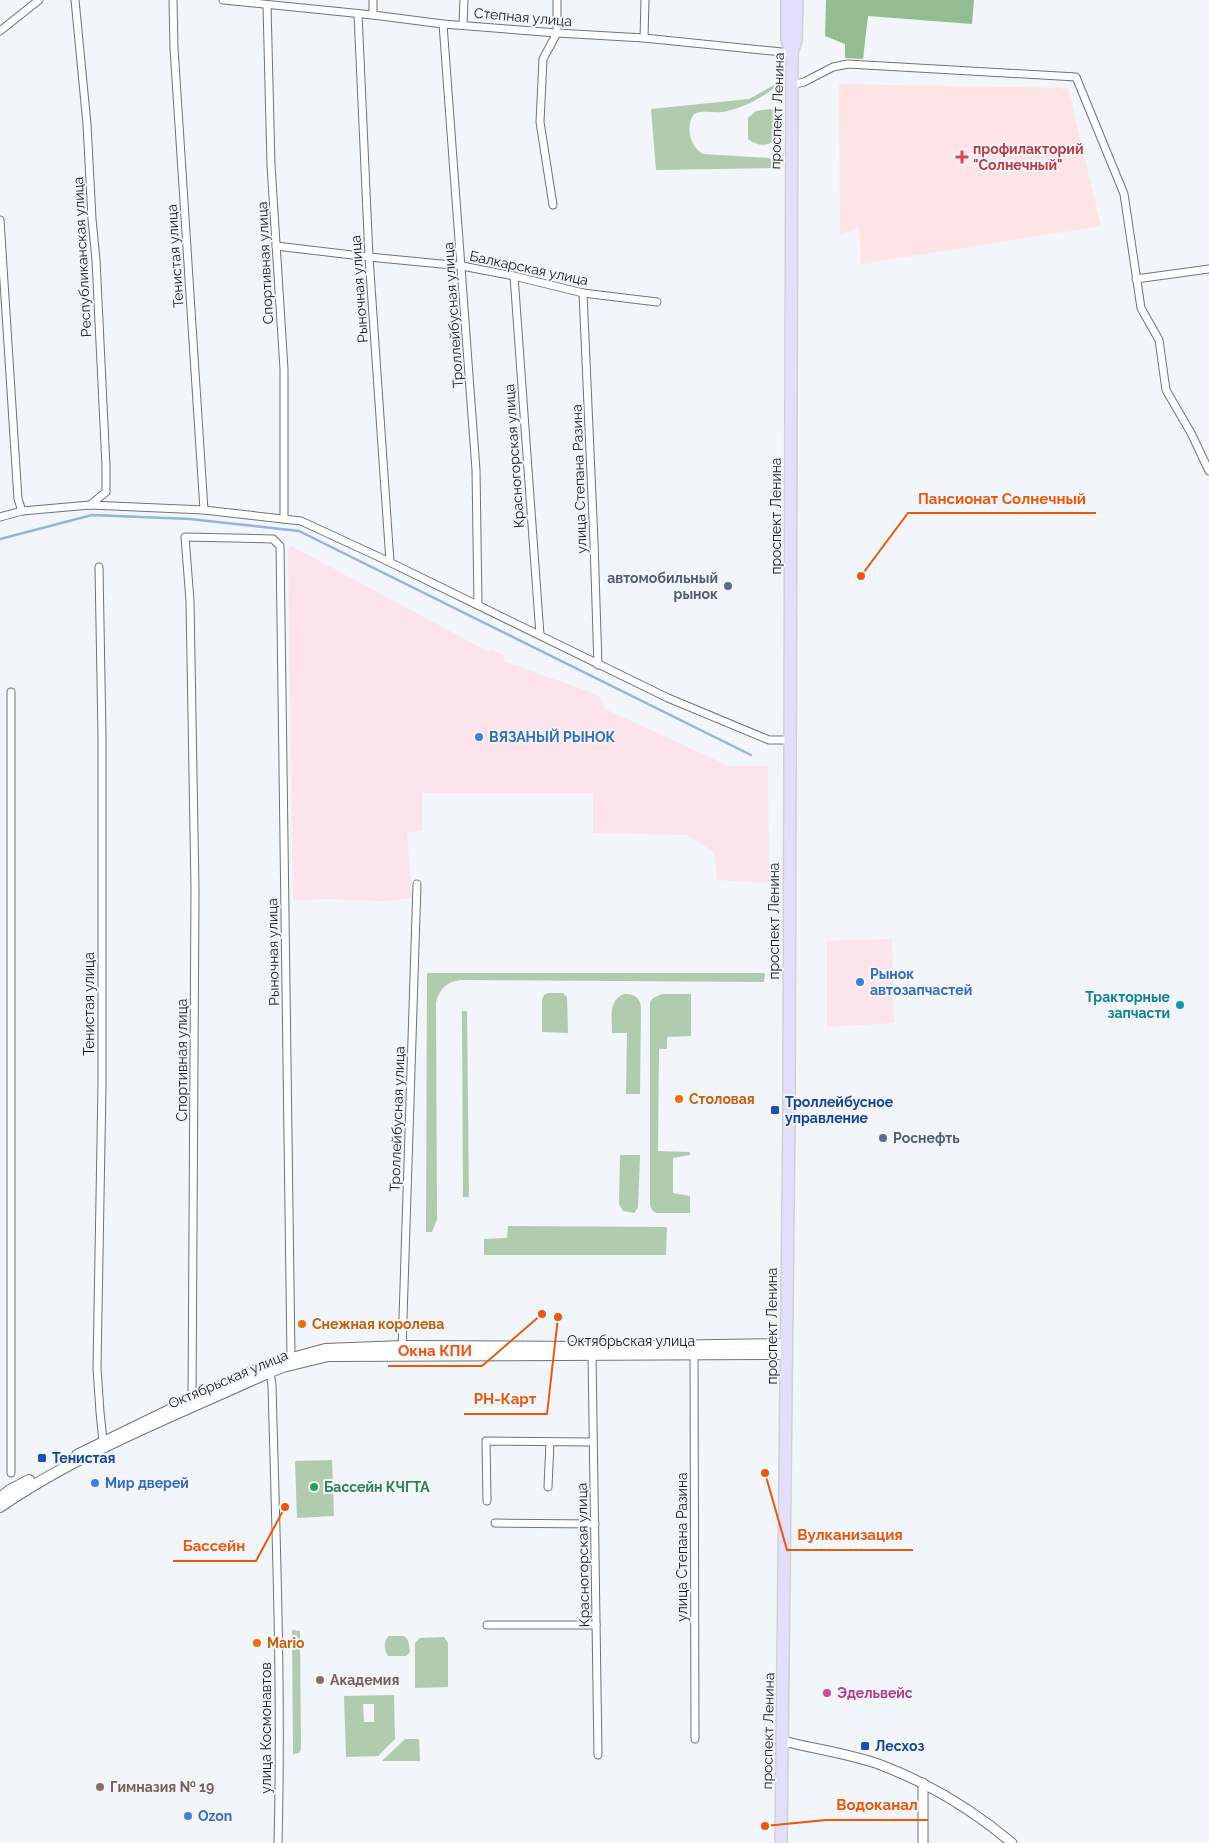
<svg xmlns="http://www.w3.org/2000/svg" width="1209" height="1843" viewBox="0 0 1209 1843" font-family="Raleway,sans-serif">
<rect width="100%" height="100%" fill="#f2f5fa"/>
<g fill="#fde3eb">
<path d="M291,546L489,652L490,649L505,656L503,661L593,693L601,698L605,709L729,766H768L769,883L717,880L714,852L687,835L593,833V793H422V831L407,832L412,898L385,901L328,899L293,900L288,549Z"/>
<path d="M892,939L894,1023L827,1027V941Z"/>
</g>
<path fill="#ffe4e5" d="M839,84L1068,88L1101,226L861,264L859,227L840,235Z"/>
<g fill="#b0cbae" fill-rule="evenodd">
<path d="M776,84V86C764,98 738,110 722,112C712,113 703,110 694,114C685,126 690,147 703,154L769,158L776,163V168L656,170L651,109L749,99Z"/>
<path d="M770,109L776,110V140C767,147 757,146 748,139V118L756,111Z"/>
<path d="M427,973H765L764,982L460,980C446,982 439,990 436,1003L437,1219L432,1232H426Z"/>
<path d="M548,993H563L567,997L568,1033L542,1032V1000L544,995Z"/>
<path d="M624,994C633,994 639,996 641,1006L640,1094H626L627,1033H612C612,1018 608,1000 624,994Z"/>
<path d="M662,994H691V1036L667,1037V1049H659L658,1151L690,1152V1155L673,1158V1193L690,1196V1213H656L652,1210L650,1205V1002L653,998Z"/>
<path d="M462,1011H467L469,1197H463Z"/>
<path d="M620,1155H640L638,1208L634,1213L623,1211L619,1204Z"/>
<path d="M508,1226L667,1227L666,1255H484V1239L507,1238Z"/>
<path d="M332,1460L334,1516L297,1518L295,1461Z"/>
<path d="M292,1630L300,1631L301,1749L299,1753L293,1754Z"/>
<path d="M389,1636H404L408,1640L410,1652L406,1656H388C384,1650 383,1641 389,1636Z"/>
<path d="M444,1637L448,1643V1687L415,1688V1643L420,1638Z"/>
<path d="M394,1695L395,1739L378,1756L346,1757L344,1696ZM363,1704H374V1722H364Z"/>
<path d="M405,1739H419L420,1761H382Z"/>
</g>
<path fill="#93bd90" d="M826,0H974L972,24L868,16L863,59L845,58V44L825,36Z"/>
<g fill="none" stroke-linecap="round" stroke-linejoin="round">
<path stroke="#94b3e4" stroke-width="2.5" d="M0,539L92,515L190,519L299,531L751,755"/>
<g stroke="#707377" stroke-width="9">
<g id="minor">
<path d="M75,0L87,124L92,219L96,260L106,466V492L90,505"/>
<path d="M173,0L174,48L204,510"/>
<path d="M223,0L373,15L443,24L557,33L644,38L792,53"/>
<path d="M373,0V15"/>
<path d="M267,5L271,165L284,369V519"/>
<path d="M358,14L369,257L390,562"/>
<path d="M443,24L476,470L478,604"/>
<path d="M463,25L464,0"/>
<path d="M0,31L39,0"/>
<path d="M644,38L645,0"/>
<path d="M792,85L804,82L833,67L848,64L1076,77L1124,194L1141,308L1159,340L1166,390L1191,433L1209,471"/>
<path d="M553,205L540,122L543,59L557,33V0"/>
<path d="M0,220L18,499L22,511"/>
<path d="M276,246L369,257L462,266L514,276L583,293L657,302"/>
<path d="M514,276L540,635"/>
<path d="M1136,279L1209,269"/>
<path d="M583,293L594,542L598,665"/>
<path d="M0,517L22,511L90,505L204,510L301,521L379,557L668,698L769,740H790"/>
<path d="M99,567L102,737V1085L97,1368L100,1412L103,1441"/>
<path d="M11,692V1473"/>
<path d="M402,1349L417,884"/>
<path d="M592,1354L598,1755"/>
<path d="M694,1354L695,1739"/>
<path d="M270,1372L272,1385C276,1538 282,1690 278,1843"/>
<path d="M192,1399L195,889L190,601L185,537L273,539L280,546L291,1357"/>
<path d="M548,1487L550,1442"/>
<path d="M487,1501L486,1441L593,1442"/>
<path d="M495,1523L595,1524"/>
<path d="M487,1625H596"/>
</g>
</g>
<g stroke="#707377" stroke-width="11">
<g id="tertiary">
<path d="M783,1741C814,1749 851,1754 881,1765C928,1783 974,1811 1012,1843"/>
<path d="M923,1783V1843"/>
</g>
</g>
<g stroke="#707377" stroke-width="12">
<g id="secondary">
<path d="M77,1455L192,1399L270,1364L325,1349L403,1346L592,1347L787,1344"/>
<path d="M0,1498L10,1490L29,1480"/>
<path d="M0,1507C81,1451 181,1413 270,1372L283,1367L328,1356L787,1354"/>
</g>
</g>
<g stroke="#d1d1d1" stroke-width="14">
<g id="primary">
<path d="M787,0V40L792,53"/>
<path d="M781,1843L789,1117L792,53L796,40L797,0"/>
</g>
</g>
<use href="#minor" stroke="#fff" stroke-width="7"/>
<use href="#tertiary" stroke="#fff" stroke-width="9"/>
<use href="#secondary" stroke="#fff" stroke-width="10"/>
<use href="#primary" stroke="#e4defd" stroke-width="11"/>
</g>
<path fill="#e0444e" stroke="#f2f5fa" stroke-width="2" d="M959.5 149.5h5v5h5v5h-5v5h-5v-5h-5v-5h5z"/>
<g fill="#5c6f8a" stroke="#f2f5fa" stroke-width="2">
<circle cx="728" cy="586" r="5"/>
<circle cx="883" cy="1138" r="5"/>
</g>
<g fill="#3f7fe0" stroke="#f2f5fa" stroke-width="2">
<circle cx="479" cy="737" r="5"/>
<circle cx="860" cy="982" r="5"/>
<circle cx="95" cy="1483" r="5"/>
<circle cx="188" cy="1816" r="5"/>
</g>
<circle fill="#0f9aa8" stroke="#f2f5fa" stroke-width="2" cx="1180" cy="1005" r="5"/>
<g fill="#e8710a" stroke="#f2f5fa" stroke-width="2">
<circle cx="679" cy="1099" r="5"/>
<circle cx="302" cy="1324" r="5"/>
<circle cx="257" cy="1643" r="5"/>
</g>
<g fill="#1a4fb4" stroke="#f2f5fa" stroke-width="2">
<rect x="770" y="1105" width="10" height="10" rx="2.5"/>
<rect x="37" y="1453" width="10" height="10" rx="2.5"/>
<rect x="860" y="1741" width="10" height="10" rx="2.5"/>
</g>
<circle fill="#2e9e5b" stroke="#f2f5fa" stroke-width="2" cx="314" cy="1487" r="5"/>
<g fill="#8d6e63" stroke="#f2f5fa" stroke-width="2">
<circle cx="320" cy="1680" r="5"/>
<circle cx="100" cy="1787" r="5"/>
</g>
<circle fill="#d1479c" stroke="#f2f5fa" stroke-width="2" cx="827" cy="1693" r="5"/>
<g text-anchor="middle" stroke-width="4" stroke-linejoin="round" paint-order="stroke">
<g font-size="14" fill="#18191a" stroke="#f2f5fa">
<text transform="translate(523 17) rotate(5)" y="5">Степная улица</text>
<text transform="translate(777 111) rotate(-88)" y="5">проспект Ленина</text>
<text transform="translate(175 256) rotate(-94)" y="5">Тенистая улица</text>
<text transform="translate(82 257) rotate(-93)" y="5">Республиканская улица</text>
<text transform="translate(265 263) rotate(-93)" y="5">Спортивная улица</text>
<text transform="translate(529 268) rotate(12)" y="5">Балкарская улица</text>
<text transform="translate(359 289) rotate(-94)" y="5">Рыночная улица</text>
<text transform="translate(453 315) rotate(-94)" y="5">Троллейбусная улица</text>
<text transform="translate(514 456) rotate(-94)" y="5">Красногорская улица</text>
<text transform="translate(579 479) rotate(-92)" y="5">улица Степана Разина</text>
<text transform="translate(776 516) rotate(-90)" y="5">проспект Ленина</text>
<text transform="translate(774 921) rotate(-90)" y="5">проспект Ленина</text>
<text transform="translate(273 952) rotate(-91)" y="5">Рыночная улица</text>
<text transform="translate(89 1004) rotate(-90)" y="5">Тенистая улица</text>
<text transform="translate(182 1060) rotate(-90)" y="5">Спортивная улица</text>
<text transform="translate(397 1119) rotate(-88)" y="5">Троллейбусная улица</text>
<text transform="translate(772 1326) rotate(-90)" y="5">проспект Ленина</text>
<text x="631" y="1346">Октябрьская улица</text>
<text transform="translate(228 1379) rotate(-23)" y="5">Октябрьская улица</text>
<text transform="translate(682 1547) rotate(-90)" y="5">улица Степана Разина</text>
<text transform="translate(583 1555) rotate(-91)" y="5">Красногорская улица</text>
<text transform="translate(266 1728) rotate(-90)" y="5">улица Космонавтов</text>
<text transform="translate(768 1731) rotate(-89)" y="5">проспект Ленина</text>
</g>
<g font-size="14" font-weight="bold" fill="#be3a42" stroke="#f2f5fa" text-anchor="start">
<text x="973" y="154">профилакторий<tspan x="973" dy="16">"Солнечный"</tspan></text>
</g>
<g font-size="14" font-weight="bold" fill="#4e5e75" stroke="#f2f5fa" text-anchor="end">
<text x="718" y="583">автомобильный<tspan x="718" dy="16">рынок</tspan></text>
<text x="893" y="1143" text-anchor="start">Роснефть</text>
</g>
<g font-size="14" font-weight="bold" fill="#366cbe" stroke="#f2f5fa" text-anchor="start">
<text x="489" y="742">ВЯЗАНЫЙ РЫНОК</text>
<text x="870" y="979">Рынок<tspan x="870" dy="16">автозапчастей</tspan></text>
<text x="105" y="1488">Мир дверей</text>
<text x="198" y="1821">Ozon</text>
</g>
<g font-size="14" font-weight="bold" fill="#0d838f" stroke="#f2f5fa" text-anchor="end">
<text x="1170" y="1002">Тракторные<tspan x="1170" dy="16">запчасти</tspan></text>
</g>
<g font-size="14" font-weight="bold" fill="#c56008" stroke="#f2f5fa" text-anchor="start">
<text x="689" y="1104">Столовая</text>
<text x="312" y="1329">Снежная королева</text>
<text x="267" y="1648">Mario</text>
</g>
<g font-size="14" font-weight="bold" fill="#164399" stroke="#f2f5fa" text-anchor="start">
<text x="785" y="1107">Троллейбусное<tspan x="785" dy="16">управление</tspan></text>
<text x="52" y="1463">Тенистая</text>
<text x="875" y="1751">Лесхоз</text>
</g>
<g font-size="14" font-weight="bold" fill="#27864d" stroke="#f2f5fa" text-anchor="start">
<text x="324" y="1492">Бассейн КЧГТА</text>
</g>
<g font-size="14" font-weight="bold" fill="#785e54" stroke="#f2f5fa" text-anchor="start">
<text x="330" y="1685">Академия</text>
<text x="110" y="1792">Гимназия № 19</text>
</g>
<g font-size="14" font-weight="bold" fill="#b23c85" stroke="#f2f5fa" text-anchor="start">
<text x="837" y="1698">Эдельвейс</text>
</g>
</g>
<path fill="none" stroke="#e8590c" stroke-width="2" d="M861 576L908 513H1096M542 1314L482 1366H388M558 1317L547 1414H464M765 1473L787 1550H913M285 1507L256 1561H173M765 1826L826 1820H928"/>
<g fill="#e8590c" stroke="#f2f5fa" stroke-width="2">
<circle cx="861" cy="576" r="5"/>
<circle cx="542" cy="1314" r="5"/>
<circle cx="558" cy="1317" r="5"/>
<circle cx="765" cy="1473" r="5"/>
<circle cx="285" cy="1507" r="5"/>
<circle cx="765" cy="1826" r="5"/>
</g>
<g font-size="15" text-anchor="middle" font-weight="bold" fill="#e8590c" stroke="#f2f5fa" stroke-width="4" stroke-linejoin="round" paint-order="stroke">
<text x="1002" y="504">Пансионат Солнечный</text>
<text x="435" y="1356">Окна КПИ</text>
<text x="505" y="1404">РН-Карт</text>
<text x="850" y="1540">Вулканизация</text>
<text x="214" y="1551">Бассейн</text>
<text x="877" y="1810">Водоканал</text>
</g>
</svg>
